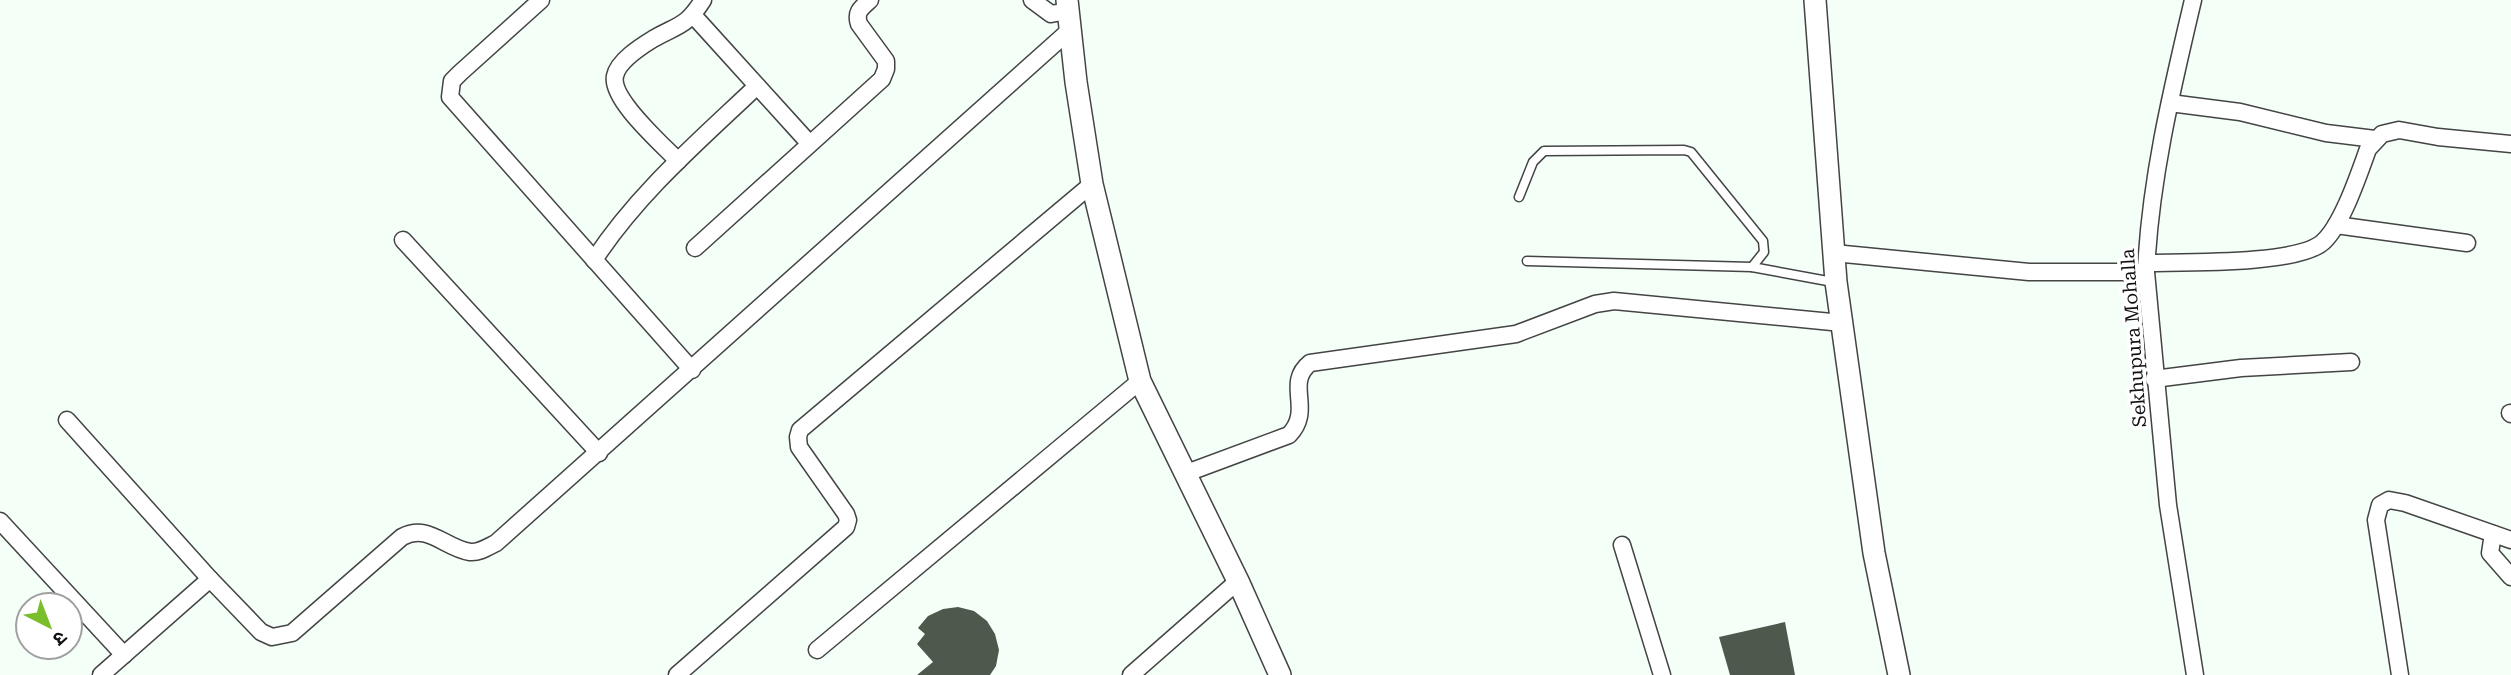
<svg xmlns="http://www.w3.org/2000/svg" width="2511" height="675" viewBox="0 0 2511 675" font-family="'Roboto Serif','Noto Sans Devanagari',serif">
<rect width="100%" height="100%" fill="#f4fff8"/>
<g fill="#4e594d">
<path d="M958,607L974,611L987,621L995,634L999,650L996,666L990,675H917L933,662L917,644L925,634L918,628L928,616L943,609Z"/>
<path d="M1785,622L1795,675H1730L1719,637Z"/>
</g>
<g fill="none" stroke-linecap="round" stroke-linejoin="round">
<g stroke="#444" stroke-width="11">
<g id="service">
<path d="M1519,197L1533,162L1544,151L1684,150L1691,152L1763,241L1764,252L1752,267"/>
<path d="M1527,261L1752,267L1833,282"/>
</g>
</g>
<g stroke="#444" stroke-width="19">
<g id="minor">
<path d="M541,0L460,73L452,81L450,97L692,370"/>
<path d="M1032,0L1051,14L1067,11"/>
<path d="M2193,0C2172,89 2150,180 2146,272L2168,505L2195,675"/>
<path d="M693,15L809,143"/>
<path d="M2170,103L2240,112L2326,133L2375,139"/>
<path d="M678,161C662,144 610,99 615,76C618,61 640,47 653,39C679,24 685,28 703,0"/>
<path d="M2336,225L2467,243"/>
<path d="M403,240L599,453"/>
<path d="M695,248L882,79L886,69V61L859,24C855,12 861,8 870,0"/>
<path d="M1834,253L2029,272H2146"/>
<path d="M594,260C638,193 699,141 757,86"/>
<path d="M2147,263C2184,262 2298,265 2323,242C2342,225 2359,174 2368,149L2382,134L2399,130L2438,137L2511,144"/>
<path d="M2154,379L2241,368L2351,362"/>
<path d="M2510,413L2511,414"/>
<path d="M67,420L210,579L261,632L272,637L292,633L402,537C429,523 444,548 470,552C479,553 488,547 496,543L1070,30"/>
<path d="M1184,474L1289,435C1314,409 1284,384 1310,363L1516,334L1595,304L1614,301L1842,323"/>
<path d="M0,521L124,655"/>
<path d="M2493,534L2490,553L2511,577"/>
<path d="M1622,545L1662,675"/>
<path d="M817,650L1140,381"/>
<path d="M101,675L210,579"/>
<path d="M677,675L846,527L848,520L846,514L799,447L798,437L800,430L1092,184"/>
<path d="M1131,675L1238,581"/>
<path d="M2400,675L2376,520L2380,505L2389,500L2405,503L2511,540"/>
</g>
</g>
<g stroke="#444" stroke-width="24">
<g id="tertiary">
<path d="M1067,0L1076,82L1092,184L1140,381L1238,581L1280,675"/>
<path d="M1815,0L1836,282L1874,553L1899,675"/>
</g>
</g>
<use href="#service" stroke="#fff" stroke-width="8"/>
<use href="#minor" stroke="#fff" stroke-width="16"/>
<use href="#tertiary" stroke="#fff" stroke-width="21"/>
</g>
<g text-anchor="middle" stroke-width="7" stroke-linejoin="round" paint-order="stroke">
<g font-size="19" fill="#111" stroke="#fff">
<text transform="translate(2133 338) rotate(-94)" y="7">Sekhupura Mohalla</text>
</g>
</g>
<g transform="translate(49 626) rotate(138)"><circle r="33" fill="#ffffff" stroke="#a0a0a0" stroke-width="2"/>
<path d="M0-5L12 26L0 18L-12 26Z" fill="#7bbe2b"/>
<text y="-10" font-size="19" font-weight="bold" text-anchor="middle" fill="#111111">उ</text>
</g>
</svg>
